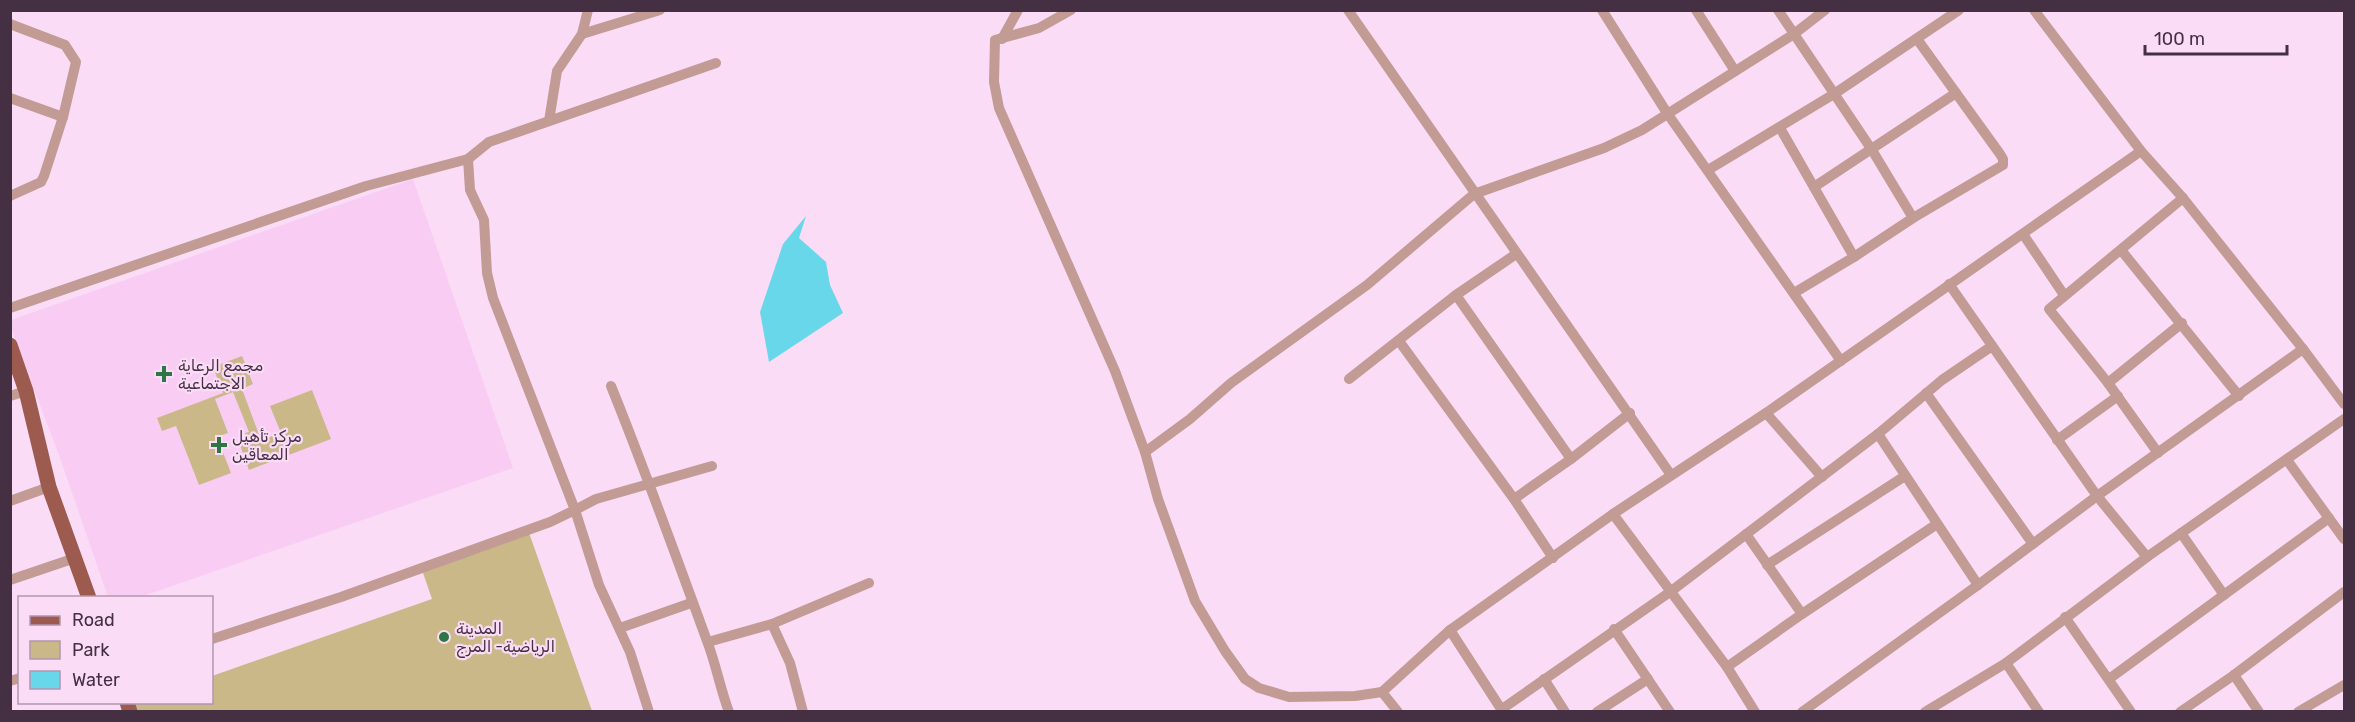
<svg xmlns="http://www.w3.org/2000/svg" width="2355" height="722" viewBox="0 0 2355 722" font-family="Rubik,Cairo,sans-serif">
<rect width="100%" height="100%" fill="#fadcf6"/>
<path fill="#f9ccf4" d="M413,179L513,468L140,597H108L60,458L11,328V320Z"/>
<g fill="#cab888">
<path d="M242,356L253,384L242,389L261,440L281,433L270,406L312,390L331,439L249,470L240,445L248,442L245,433L249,432L233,392L215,399L228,433L217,437L231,473L199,485L176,426L162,431L157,418L223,393L213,367Z"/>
<path d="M528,530L592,711L134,712L131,704L135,702H212V676L432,599L421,567Z"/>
</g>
<path fill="#69d7ea" d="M806,216L799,238L826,262L830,285L843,313L769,362L760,312L783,244Z"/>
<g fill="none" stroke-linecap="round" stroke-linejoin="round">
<g stroke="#c29b94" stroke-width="10">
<path d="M1071,10L1039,28L995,40L994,82L999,108L1115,371L1145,452L1158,499L1195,601L1225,651L1245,679L1259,688L1289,697L1355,696L1382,692L1450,630L1613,514L1766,413L2141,151"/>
<path d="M1348,10L1671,475"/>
<path d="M1602,10L1667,113L1841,361"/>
<path d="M1696,10L1735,71"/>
<path d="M1778,10L1872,150L1913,218"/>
<path d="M2034,10L2141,151L2183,198L2303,349L2344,404"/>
<path d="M10,24L65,45L76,62L63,117L44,176L41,182L10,196"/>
<path d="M582,34L660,10"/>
<path d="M1002,39L1018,10"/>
<path d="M10,98L63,117"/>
<path d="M549,121L557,71L582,34L588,10"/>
<path d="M1780,128L1854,257"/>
<path d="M1708,170L1834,94L1959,10"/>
<path d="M1814,187L1956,93"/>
<path d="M2023,234L2064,295"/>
<path d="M2121,250L2239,396"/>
<path d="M1949,284L2097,496L2147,557"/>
<path d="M1794,293L1854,257L1913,218L2003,165V159L2000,154L1917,39"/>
<path d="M1456,295L1571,459"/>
<path d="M10,308L366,186L468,159L489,142L716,63"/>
<path d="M1399,341L1514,499L1553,558"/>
<path d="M1349,379L1456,295L1516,254"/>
<path d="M2108,383L2182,323"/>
<path d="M611,386C645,470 676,556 707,641C716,664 720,688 729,712"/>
<path d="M1926,393L2033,544"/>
<path d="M10,396L26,391"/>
<path d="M1766,413L1822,477"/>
<path d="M1878,434L1978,585"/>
<path d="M2057,440L2118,396"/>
<path d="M1145,452L1190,419L1231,383L1367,285L1474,194L1604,148L1642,130L1794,34L1825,10"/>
<path d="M2158,453L2108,383L2049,309L2183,198"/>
<path d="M2287,460L2344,539"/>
<path d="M1514,499L1571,459L1630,413"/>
<path d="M10,501L49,487"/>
<path d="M1613,514L1727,667L1755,712"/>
<path d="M2181,533L2224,595"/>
<path d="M1746,534L1802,614"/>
<path d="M1767,565L1905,476"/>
<path d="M10,580L75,558"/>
<path d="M2065,617L2131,712"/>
<path d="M772,624L790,663L803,712"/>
<path d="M620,628L691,603"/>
<path d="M1614,629L1670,712"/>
<path d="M1450,630L1503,712"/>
<path d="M212,639L341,597L550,522L575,510L493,298L487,273L484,220L470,190L468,159"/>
<path d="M708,642L772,624L869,583"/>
<path d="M2006,663L2039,712"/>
<path d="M1727,667L1802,614L1937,524"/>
<path d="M2234,675L2259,712"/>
<path d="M1544,679L1565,712"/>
<path d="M2109,679L2329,518"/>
<path d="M10,681L20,678"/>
<path d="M1382,692L1398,712"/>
<path d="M1502,709L1670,592L1878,434L1942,380L1992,346"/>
<path d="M649,712L630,652L599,585L575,510L596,499L712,466"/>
<path d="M1597,712L1648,679"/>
<path d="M1802,712L1978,585L2097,496L2303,349"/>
<path d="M1925,712L2006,663L2147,557L2344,419"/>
<path d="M2180,712L2234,675L2344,592"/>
<path d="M2298,712L2344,685"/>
</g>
<g stroke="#9d5b50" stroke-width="15">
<path d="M10,345L26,391L49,487L89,598"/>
<path d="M127,702L130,712"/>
</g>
</g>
<g fill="#2e7643" stroke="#fadcf6" stroke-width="2">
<path d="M161 365h6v6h6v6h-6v6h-6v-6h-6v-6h6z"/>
<path d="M216 436h6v6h6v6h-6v6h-6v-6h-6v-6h6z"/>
<circle cx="444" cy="637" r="6"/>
</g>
<g text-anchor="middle" stroke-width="4.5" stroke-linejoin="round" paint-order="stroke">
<g font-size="16" fill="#443042" stroke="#fadcf6" text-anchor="start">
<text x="178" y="371">مجمع الرعاية<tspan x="178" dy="18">الاجتماعية</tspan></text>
<text x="232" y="442">مركز تأهيل<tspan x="232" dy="18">المعاقين</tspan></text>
<text x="456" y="634">المدينة<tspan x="456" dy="18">الرياضية- المرج</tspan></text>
</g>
</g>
<rect width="2355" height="722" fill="none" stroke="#443042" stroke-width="24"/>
<rect x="18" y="596" width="195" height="108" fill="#fadcf6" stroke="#b197ae" stroke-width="1.5"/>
<rect x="30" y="616" width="30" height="9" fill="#9d5b50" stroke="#b197ae" stroke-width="1.5"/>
<text x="72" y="626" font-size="18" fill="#443042">Road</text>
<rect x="30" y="641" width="30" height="18" fill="#cab888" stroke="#b197ae" stroke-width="1.5"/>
<text x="72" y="656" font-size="18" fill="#443042">Park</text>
<rect x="30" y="671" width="30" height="18" fill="#69d7ea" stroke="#b197ae" stroke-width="1.5"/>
<text x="72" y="686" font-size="18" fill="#443042">Water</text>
<path d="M2145 45v9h142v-9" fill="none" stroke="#443042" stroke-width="3"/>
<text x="2154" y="45" font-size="18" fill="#443042" stroke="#fadcf6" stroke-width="4.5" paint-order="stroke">100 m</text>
</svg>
